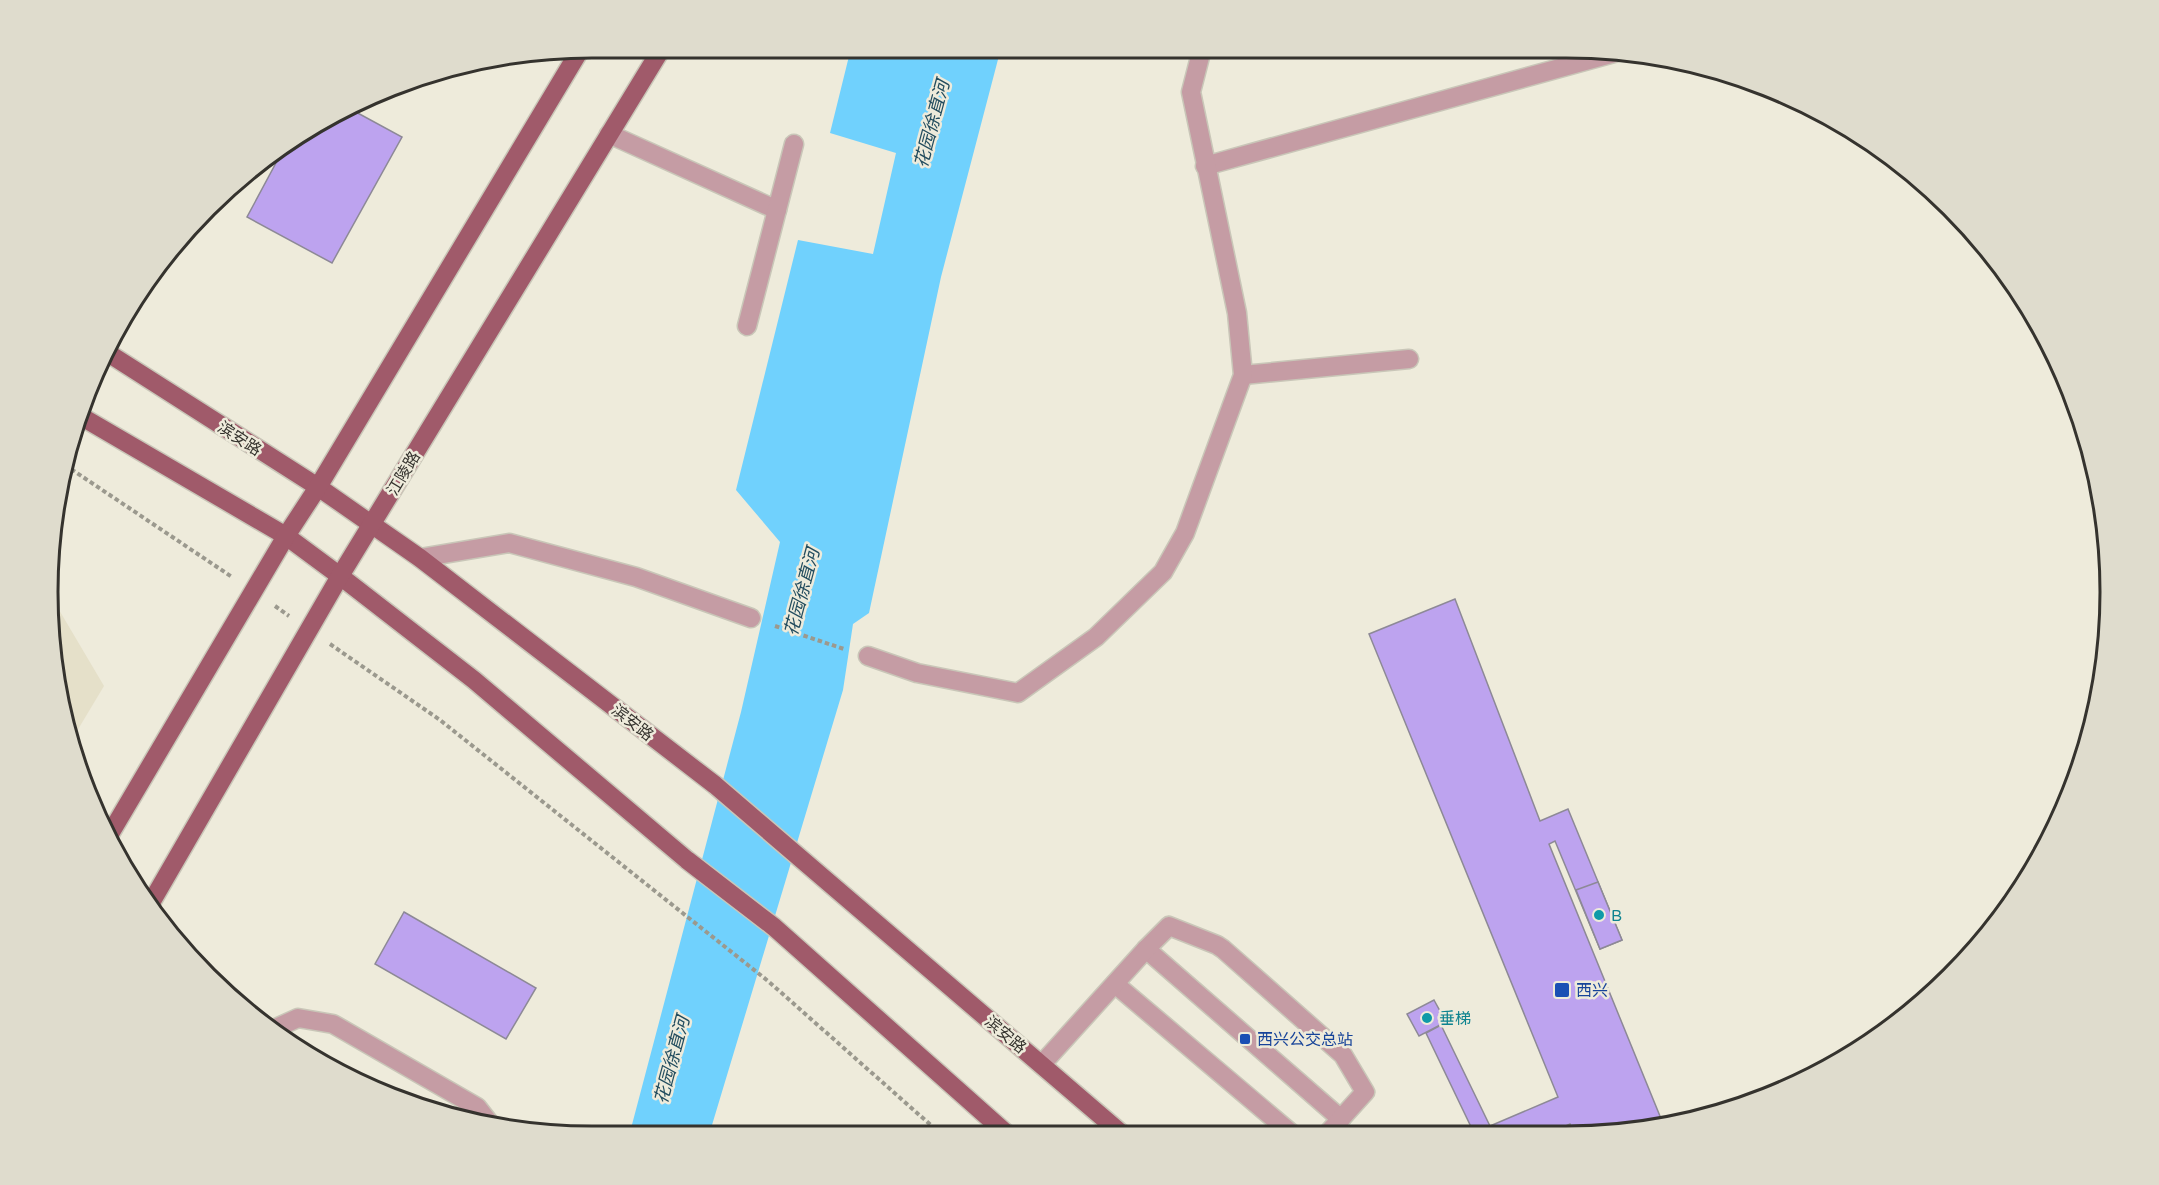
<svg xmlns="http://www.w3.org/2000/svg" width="2159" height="1185" viewBox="0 0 2159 1185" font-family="'Varela Round','Noto Sans SC',sans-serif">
<rect width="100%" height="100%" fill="#eeebdb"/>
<path fill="#e5e0c9" d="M52,598L104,686L74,736L49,628Z"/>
<path fill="#70d1fd" d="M851,48H1001L941,277L869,613L853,624L843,690L709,1135L629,1136L741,712L780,542L736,490L798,240L873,254L896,153L830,133Z"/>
<g fill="#bda3ef" stroke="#8d8996" stroke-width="1.5">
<path d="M354,111L402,137L332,263L247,217L284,148Z"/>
<path d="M1455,599L1540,821L1568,809L1622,940L1600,949L1555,841L1549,844L1664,1126L1637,1132L1574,1133L1570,1124L1550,1133H1474L1426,1033L1441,1025L1490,1126L1558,1097L1369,634Z"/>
<path d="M1598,882L1622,940L1600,949L1576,890Z"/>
<path d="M404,912L536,988L506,1039L375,964Z"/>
<path d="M1434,1000L1446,1022L1419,1036L1407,1014Z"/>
</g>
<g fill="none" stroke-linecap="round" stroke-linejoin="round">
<g stroke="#c9c6b8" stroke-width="21">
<g id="minor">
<path d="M609,134L777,210"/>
<path d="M1205,166L1618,52"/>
<path d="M747,326L794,144"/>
<path d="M1243,375L1409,359"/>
<path d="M420,558L509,543L636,577L751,618"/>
<path d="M868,656L917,673L1018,693L1096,637L1163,572L1185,533L1243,375L1237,313L1191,92L1202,49"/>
<path d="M1146,949L1341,1119"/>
<path d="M1115,984L1291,1133"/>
<path d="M276,1028L298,1018L333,1024L477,1107L491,1125"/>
<path d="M1042,1064L1146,949L1169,926L1217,945L1223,949L1343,1055L1365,1092L1328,1133"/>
</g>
</g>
<g stroke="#c9c6b8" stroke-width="21">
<g id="major">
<path d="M111,355L318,487L420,558L715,785L1122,1134"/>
<path d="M82,417L286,536L340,576L474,680L687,860L774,927L1007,1134"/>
<path d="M110,834L286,536L318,487L580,50"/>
<path d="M152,901L340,576L662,48"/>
</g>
</g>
<g stroke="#9b998e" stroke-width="4" stroke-dasharray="4.5 3" stroke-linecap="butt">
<path d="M65,465L232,577"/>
<path d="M275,606L289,616"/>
<path d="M775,626L844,649"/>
<path d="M330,644L440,720L768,981L942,1135"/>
</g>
<use href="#minor" stroke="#c59ca4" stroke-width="18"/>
<use href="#major" stroke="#a05a6a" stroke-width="18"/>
</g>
<g fill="#0f9aa8" stroke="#eeebdb" stroke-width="2">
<circle cx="1599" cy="915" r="6"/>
<circle cx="1427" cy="1018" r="6"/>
</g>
<g fill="#1a4fb4" stroke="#eeebdb" stroke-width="2">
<rect x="1554" y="982" width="16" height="16" rx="3"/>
<rect x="1239" y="1033" width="12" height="12" rx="3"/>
</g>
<g text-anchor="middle" stroke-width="5" stroke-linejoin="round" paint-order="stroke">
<g font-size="16" fill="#35332e" stroke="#eeebdb">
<text transform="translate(240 438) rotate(33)" y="6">滨安路</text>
<text transform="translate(403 473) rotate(-59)" y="6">江陵路</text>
<text transform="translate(633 722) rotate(38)" y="6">滨安路</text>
<text transform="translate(1006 1034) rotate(40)" y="6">滨安路</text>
</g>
<g font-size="16" fill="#0d838f" stroke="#eeebdb" text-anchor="start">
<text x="1611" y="921">B</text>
<text x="1439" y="1024">垂梯</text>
</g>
<g font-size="16" fill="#164399" stroke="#eeebdb" text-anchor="start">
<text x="1576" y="996">西兴</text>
<text x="1257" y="1045">西兴公交总站</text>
</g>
<g font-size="18" font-style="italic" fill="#224c5e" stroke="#eeebdb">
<text transform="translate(932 124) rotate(-75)" y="6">花园徐直河</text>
<text transform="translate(802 592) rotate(-75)" y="6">花园徐直河</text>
<text transform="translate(672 1060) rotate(-75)" y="6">花园徐直河</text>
</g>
</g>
<path d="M0 0H2159V1185H0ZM592 58H1566A534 534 0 0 1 2100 592V592A534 534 0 0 1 1566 1126H592A534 534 0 0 1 58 592V592A534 534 0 0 1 592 58Z" fill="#dfdccd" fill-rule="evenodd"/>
<path fill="none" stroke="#35332e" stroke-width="3" d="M592 58H1566A534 534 0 0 1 2100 592V592A534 534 0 0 1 1566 1126H592A534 534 0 0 1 58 592V592A534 534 0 0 1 592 58Z"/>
</svg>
